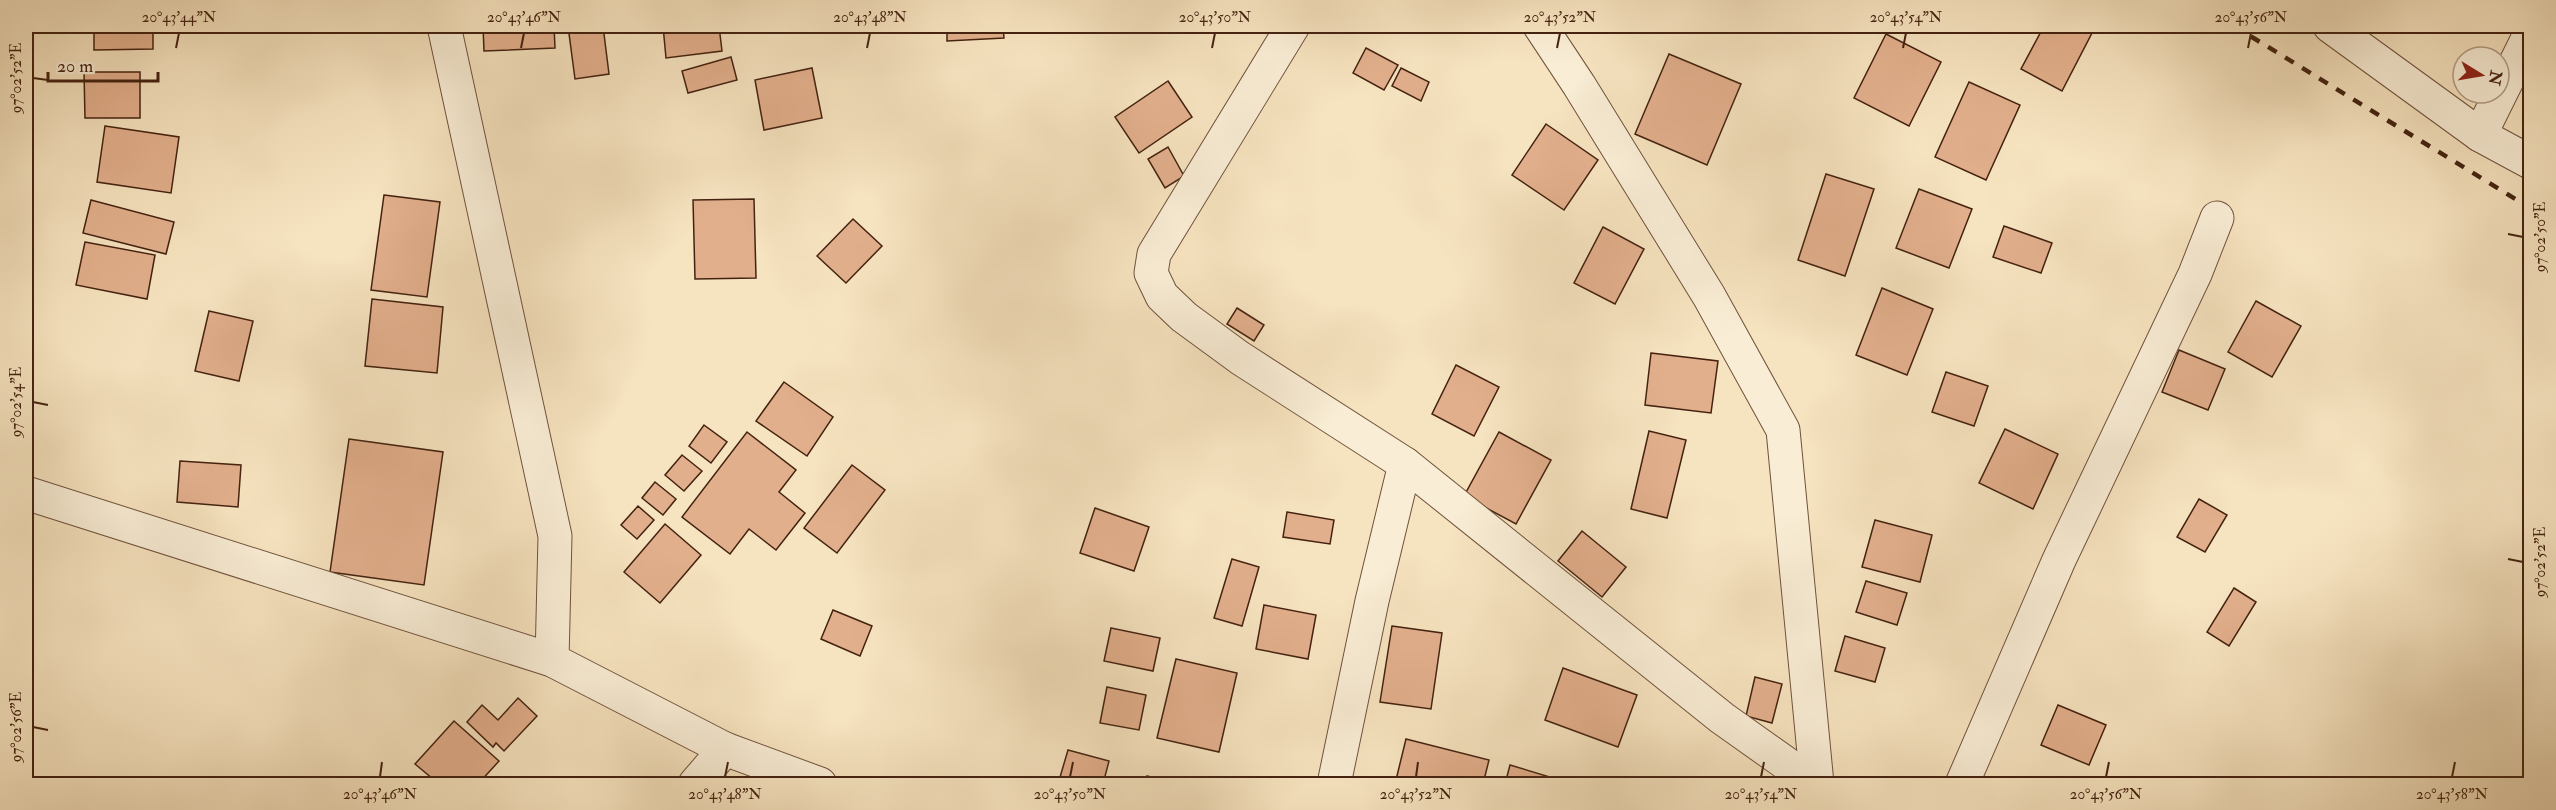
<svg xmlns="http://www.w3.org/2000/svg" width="2556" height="810" viewBox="0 0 2556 810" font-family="'IM FELL Double Pica',serif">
<rect width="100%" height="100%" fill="#f6e3bf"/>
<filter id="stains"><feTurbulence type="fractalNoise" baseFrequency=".00333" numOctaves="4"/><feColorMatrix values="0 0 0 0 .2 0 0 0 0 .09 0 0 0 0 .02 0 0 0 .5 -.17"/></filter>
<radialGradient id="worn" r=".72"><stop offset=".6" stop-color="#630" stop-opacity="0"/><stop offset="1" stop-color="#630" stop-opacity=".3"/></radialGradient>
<g fill="#e2af8c" stroke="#442210" stroke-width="1.5">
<path d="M94,26H153V49L94,50Z"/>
<path d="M483,26H554L555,48L484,51Z"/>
<path d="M568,26H603L609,74L575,79Z"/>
<path d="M663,26H719L722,51L666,58Z"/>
<path d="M947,26H1003L1004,38L947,41Z"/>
<path d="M1016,26H1067V27L1016,28Z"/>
<path d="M2044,26H2083L2093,31L2062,91L2021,69Z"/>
<path d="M1886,34L1941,62L1909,126L1854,98Z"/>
<path d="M1366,48L1398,65L1384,90L1353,73Z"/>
<path d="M1669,54L1741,84L1707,165L1635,134Z"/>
<path d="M731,57L737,80L688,93L682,71Z"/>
<path d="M812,68L822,118L764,130L755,80Z"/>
<path d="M1401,68L1429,82L1421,101L1392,86Z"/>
<path d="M84,72H140V118H85Z"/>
<path d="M1168,81L1192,117L1139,153L1115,117Z"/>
<path d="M1969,82L2020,105L1986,180L1935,157Z"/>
<path d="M1546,124L1598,160L1564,210L1512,175Z"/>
<path d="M105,126L179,137L171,193L97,182Z"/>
<path d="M1168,147L1184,176L1165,188L1148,159Z"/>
<path d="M1826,174L1874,189L1845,276L1798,260Z"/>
<path d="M1919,189L1972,209L1949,268L1896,248Z"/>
<path d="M384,195L440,202L427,297L371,290Z"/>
<path d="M754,199L756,278L695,279L693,200Z"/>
<path d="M91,200L174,222L166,254L83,233Z"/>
<path d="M853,219L882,246L846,283L817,256Z"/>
<path d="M2004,226L2052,243L2041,273L1993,257Z"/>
<path d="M1603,227L1644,249L1615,304L1574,283Z"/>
<path d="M85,242L155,255L147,299L76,285Z"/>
<path d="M1882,288L1933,309L1907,375L1856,355Z"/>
<path d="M372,299L443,307L437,373L365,366Z"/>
<path d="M2256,301L2301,326L2272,377L2228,352Z"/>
<path d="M1237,308L1264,325L1254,341L1227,324Z"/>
<path d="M209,311L253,321L239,381L195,371Z"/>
<path d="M2179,350L2225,369L2208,410L2162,392Z"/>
<path d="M1651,353L1718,361L1711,413L1645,405Z"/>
<path d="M1456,365L1499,387L1474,436L1432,414Z"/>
<path d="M1946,372L1988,386L1974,426L1932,412Z"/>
<path d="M784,382L833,417L807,456L756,421Z"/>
<path d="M704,425L727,442L711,463L689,446Z"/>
<path d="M2005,429L2058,454L2033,509L1979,483Z"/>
<path d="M1649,431L1686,440L1667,518L1631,509Z"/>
<path d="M747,432L796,470L779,492L805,513L776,550L749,529L730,554L682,517Z"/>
<path d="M1499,432L1551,460L1516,524L1464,496Z"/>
<path d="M349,439L443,452L424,585L330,572Z"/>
<path d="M682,455L702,471L684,491L665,475Z"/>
<path d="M180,461L241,465L238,507L177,502Z"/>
<path d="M852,465L885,490L837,553L804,528Z"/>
<path d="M655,482L676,499L663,515L642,498Z"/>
<path d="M2199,499L2227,515L2205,552L2177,537Z"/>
<path d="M638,506L654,520L637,539L621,525Z"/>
<path d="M1095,508L1149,527L1134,571L1080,553Z"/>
<path d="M1287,512L1334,520L1330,544L1283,537Z"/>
<path d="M1875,520L1932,535L1920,582L1862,567Z"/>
<path d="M665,524L701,555L660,603L624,572Z"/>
<path d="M1582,531L1626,567L1602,597L1558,561Z"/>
<path d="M1232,559L1259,567L1242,626L1214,618Z"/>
<path d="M1866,581L1907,593L1897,625L1856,612Z"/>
<path d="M2234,588L2256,602L2229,646L2207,632Z"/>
<path d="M1264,605L1316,615L1308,659L1256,649Z"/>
<path d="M833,610L872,626L860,656L821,639Z"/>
<path d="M1392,626L1442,633L1431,709L1380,702Z"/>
<path d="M1111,628L1160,638L1153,671L1104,661Z"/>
<path d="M1845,636L1885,648L1875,682L1835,671Z"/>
<path d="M1176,659L1237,673L1219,752L1157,738Z"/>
<path d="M1563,668L1637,695L1618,747L1545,720Z"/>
<path d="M1755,677L1782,684L1772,723L1746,716Z"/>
<path d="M1107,687L1146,695L1139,730L1100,723Z"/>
<path d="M518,698L537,716L504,751L496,743L493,747L467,722L482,705L498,720Z"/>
<path d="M2058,705L2106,725L2089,765L2041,745Z"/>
<path d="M454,721L499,761L478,784H439L415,764Z"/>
<path d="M1406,739L1489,760L1483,784H1395Z"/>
<path d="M1068,750L1109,761L1103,784H1058Z"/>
<path d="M1510,765L1553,778L1551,784H1505Z"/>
<path d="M1147,776L1183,784H1145Z"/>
</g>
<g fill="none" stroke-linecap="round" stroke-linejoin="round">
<g stroke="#70523c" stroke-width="35">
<g id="minor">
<path d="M444,26L555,536L552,660"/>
<path d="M1293,26L1154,254L1151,273L1162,296L1184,317L1240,358L1405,464L1722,718L1815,784"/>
<path d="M1540,26L1579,85L1709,296L1783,430L1817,784"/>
<path d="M2330,26L2480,135L2530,162"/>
<path d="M2480,135L2530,34"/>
<path d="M26,493L552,660L725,749L820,784"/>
<path d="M695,784L725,749"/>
<path d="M1334,784L1372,601L1405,464"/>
<path d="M1962,784L2059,560L2195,274L2217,218"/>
</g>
</g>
<use href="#minor" stroke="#f9edd5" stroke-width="33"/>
<path stroke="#442210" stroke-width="4.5" stroke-dasharray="10 10" stroke-linecap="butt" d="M2234,26L2530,208"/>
</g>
<path fill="none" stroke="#442210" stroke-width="2" d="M176,48L179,33M521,48L524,33M867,48L870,33M1212,48L1215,33M1557,48L1560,33M1903,48L1906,33M2248,48L2251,33M33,78L48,80M2508,234L2523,237M33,402L48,405M2508,559L2523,562M33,727L48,730M380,777L382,762M725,777L728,762M1070,777L1073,762M1416,777L1418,762M1761,777L1764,762M2106,777L2109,762M2452,777L2455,762"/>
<rect width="2556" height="810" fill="none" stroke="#f6e3bf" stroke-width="66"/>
<g transform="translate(2481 75) rotate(101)"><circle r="28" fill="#f9edd5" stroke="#b19c86" stroke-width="1.5"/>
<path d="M0-4.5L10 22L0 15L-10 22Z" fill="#8f2418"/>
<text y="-9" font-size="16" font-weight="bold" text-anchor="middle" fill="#442210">N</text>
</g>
<path d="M48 72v9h110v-9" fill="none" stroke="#442210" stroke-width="3"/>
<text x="57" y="72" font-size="18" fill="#442210" stroke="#f9edd5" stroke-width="4.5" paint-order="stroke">20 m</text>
<rect x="33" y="33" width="2490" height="744" fill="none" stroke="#442210" stroke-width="2"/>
<g font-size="15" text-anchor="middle" fill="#442210">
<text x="179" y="22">20°43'44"N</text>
<text x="524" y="22">20°43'46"N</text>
<text x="870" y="22">20°43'48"N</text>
<text x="1215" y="22">20°43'50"N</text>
<text x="1560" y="22">20°43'52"N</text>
<text x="1906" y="22">20°43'54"N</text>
<text x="2251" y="22">20°43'56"N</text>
<text transform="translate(16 78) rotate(-90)" y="5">97°02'52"E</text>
<text transform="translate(2540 237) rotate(-90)" y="5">97°02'50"E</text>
<text transform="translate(16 402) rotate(-90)" y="5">97°02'54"E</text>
<text transform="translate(2540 562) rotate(-90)" y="5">97°02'52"E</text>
<text transform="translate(16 727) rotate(-90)" y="5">97°02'56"E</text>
<text x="380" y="799">20°43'46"N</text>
<text x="725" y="799">20°43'48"N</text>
<text x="1070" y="799">20°43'50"N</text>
<text x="1416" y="799">20°43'52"N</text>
<text x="1761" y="799">20°43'54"N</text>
<text x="2106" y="799">20°43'56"N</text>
<text x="2452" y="799">20°43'58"N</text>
</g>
<rect width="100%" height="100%" filter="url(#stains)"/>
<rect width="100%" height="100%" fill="url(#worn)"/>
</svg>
